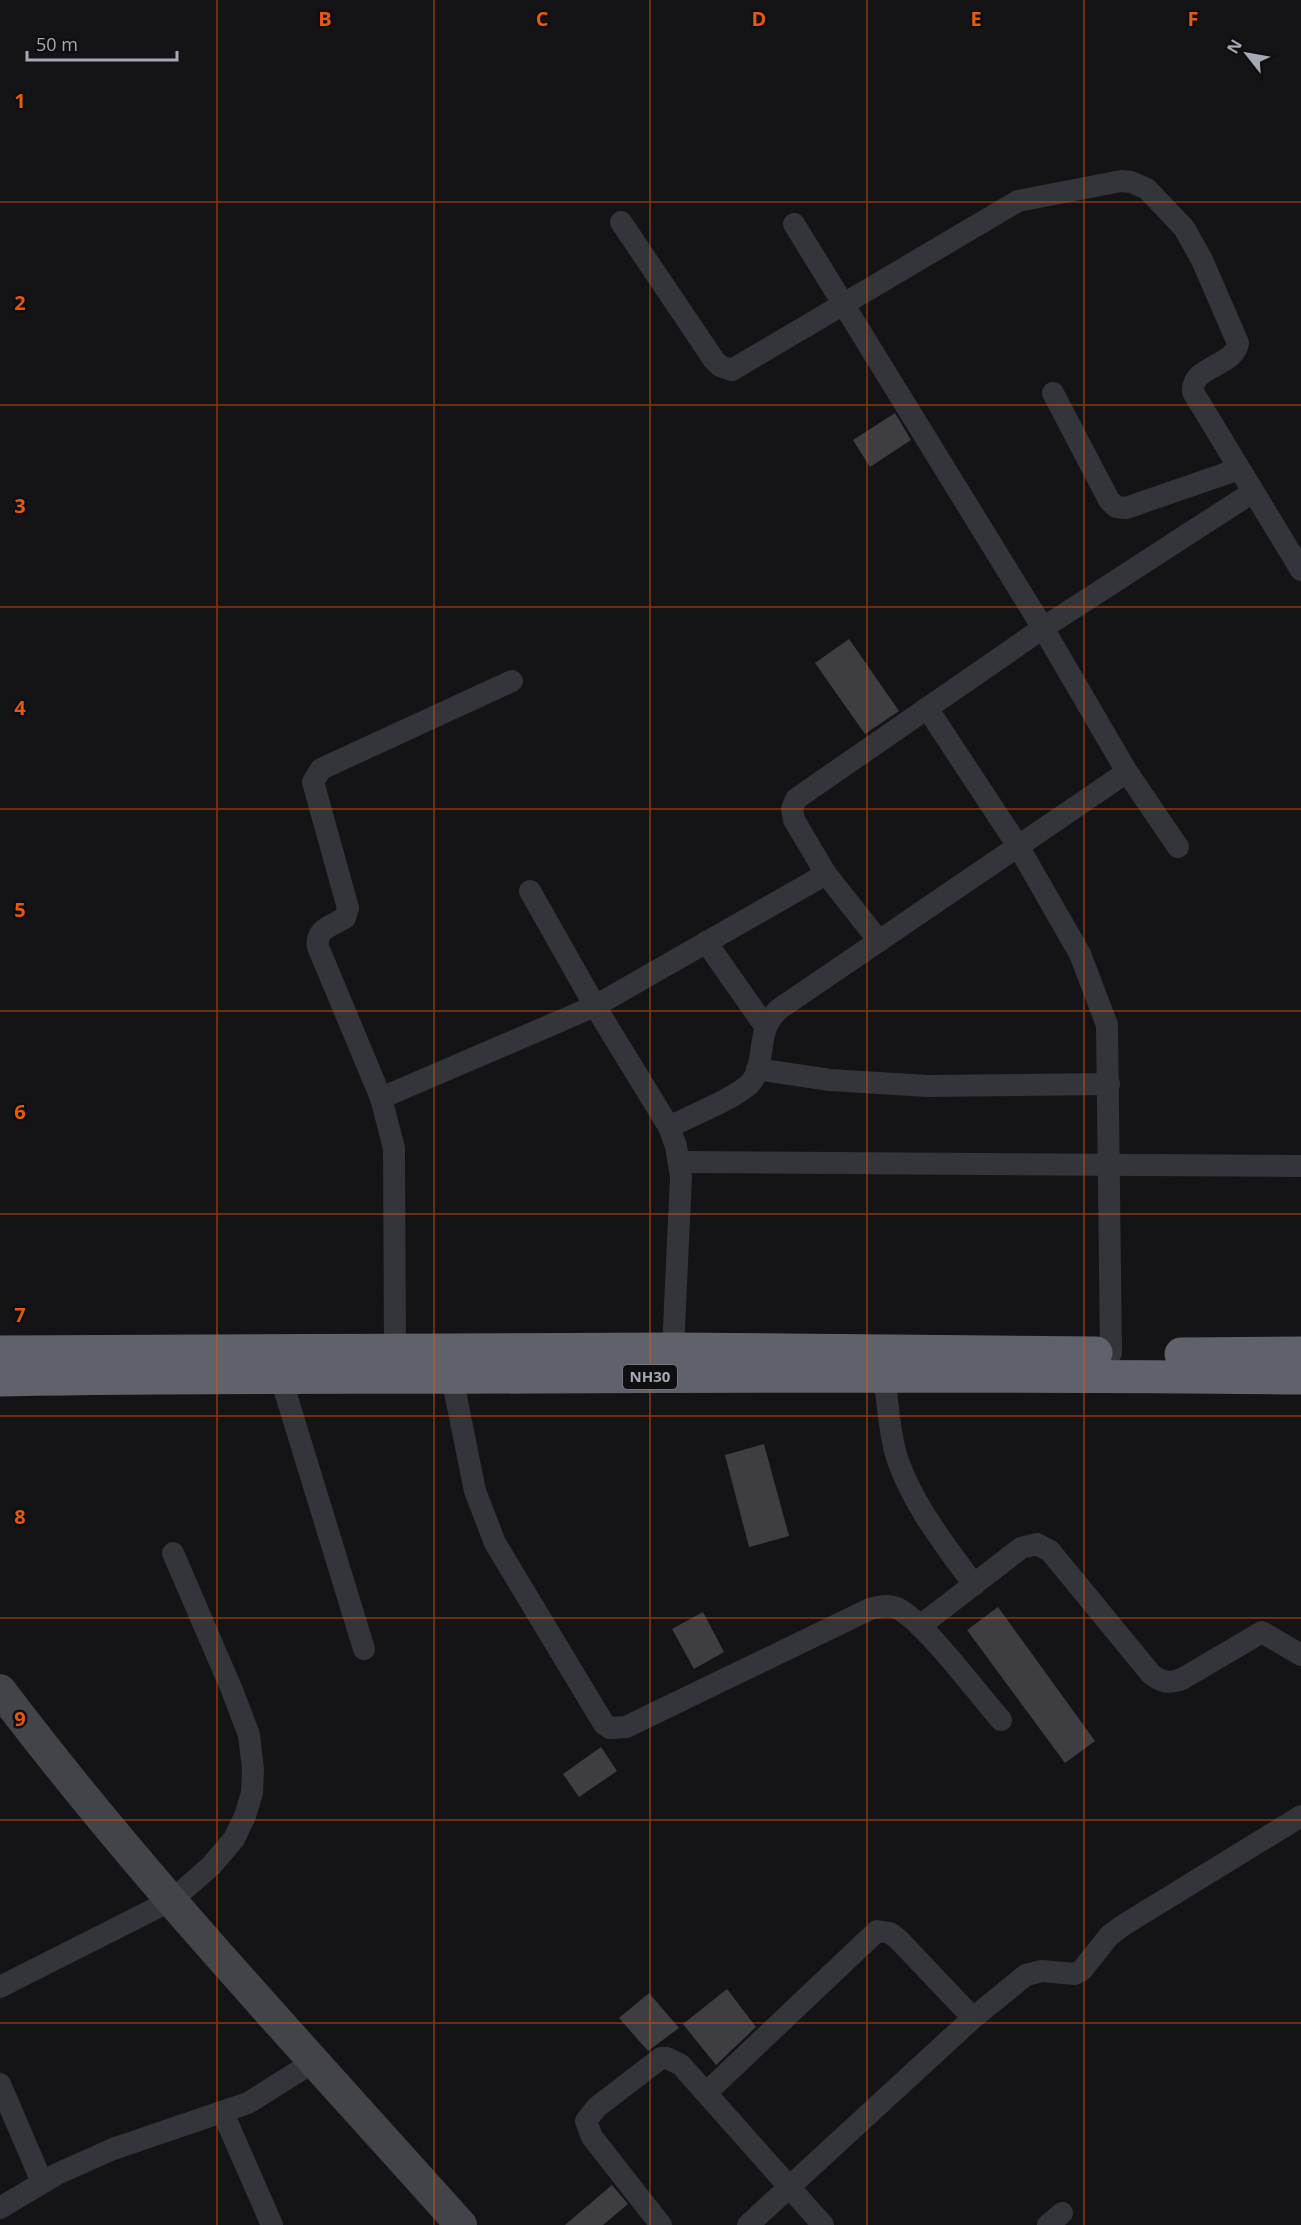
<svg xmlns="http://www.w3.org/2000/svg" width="1301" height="2225" viewBox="0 0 1301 2225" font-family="'Open Sans',sans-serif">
<rect width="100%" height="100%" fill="#141315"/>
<g fill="#3e3e42">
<path d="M895,413L911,440L870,467L853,440Z"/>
<path d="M849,639L899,711L865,734L815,663Z"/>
<path d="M764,1444L789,1536L749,1547L725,1455Z"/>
<path d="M998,1607L1095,1741L1065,1763L967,1630Z"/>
<path d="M703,1612L724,1652L694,1669L672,1629Z"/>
<path d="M601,1747L617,1771L579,1797L563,1774Z"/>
<path d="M727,1989L756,2027L716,2065L683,2024Z"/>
<path d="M649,1993L679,2028L648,2051L619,2018Z"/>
<path d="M612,2185L628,2204L603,2225H565Z"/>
</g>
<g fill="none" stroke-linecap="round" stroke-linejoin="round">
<g stroke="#34353a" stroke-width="22">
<path d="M621,222L714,360L720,366L732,370L1018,201L1121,181L1131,182L1147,189L1184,228L1202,260L1238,343C1235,367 1191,365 1193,392L1301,570"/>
<path d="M794,224L1043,628L1127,772L1178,847"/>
<path d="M1053,393L1109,500L1116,507L1126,508L1239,469"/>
<path d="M927,708L1018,846L1080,954L1107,1025L1111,1353"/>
<path d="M530,891L595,1006L669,1127L676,1146L681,1177L673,1349"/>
<path d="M879,941L826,874L794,820L792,809L796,799L1043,628L1253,492"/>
<path d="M706,942L765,1026"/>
<path d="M757,1069L830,1080L927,1086L1109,1084"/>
<path d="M381,1098L595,1006L826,874"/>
<path d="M669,1127C687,1117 746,1095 754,1078C767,1053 755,1032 779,1009L1127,772"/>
<path d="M680,1162L1301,1166"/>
<path d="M395,1351L394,1148L381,1098L318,947C315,929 331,926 345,918L348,908L313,782L321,769L512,681"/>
<path d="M280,1375L364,1649"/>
<path d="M884,1376C888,1402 889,1433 897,1458C913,1505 945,1545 974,1585"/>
<path d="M452,1377L475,1491L495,1543L604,1724L610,1728L626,1727L870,1609C879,1606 888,1604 897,1608C924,1621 978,1694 1001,1720"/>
<path d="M920,1626L1021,1548L1037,1544L1050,1551L1151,1674C1161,1682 1169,1684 1182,1679L1262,1632L1301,1655"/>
<path d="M0,1987L172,1900L211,1866L234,1839L245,1816L252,1793L253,1769L249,1735L232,1690L173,1553"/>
<path d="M0,2084L42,2182"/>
<path d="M706,2093L877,1931L890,1933L898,1939L973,2018"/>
<path d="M223,2113L272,2225"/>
<path d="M0,2208L57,2174L113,2149L248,2103L315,2061"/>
<path d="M661,2225L592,2137L586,2121L597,2107L661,2058H667L681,2065L823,2225"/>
<path d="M748,2225L973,2018L1026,1975L1042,1971L1075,1974L1082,1970L1109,1936L1122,1926L1301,1816"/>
<path d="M1048,2225L1062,2213"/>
</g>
<path stroke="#42444a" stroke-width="32" d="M0,1690C142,1878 305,2050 461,2225"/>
<g stroke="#60626b" stroke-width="33">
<path d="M0,1352L673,1349L1096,1353"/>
<path d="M1181,1354L1301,1353"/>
<path d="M0,1380C179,1376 357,1378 536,1377C791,1376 1046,1375 1301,1378"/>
</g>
</g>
<path fill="none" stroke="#e8590c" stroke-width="1.5" stroke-opacity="0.55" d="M217,0V2225M434,0V2225M650,0V2225M867,0V2225M1084,0V2225M0,202H1301M0,405H1301M0,607H1301M0,809H1301M0,1011H1301M0,1214H1301M0,1416H1301M0,1618H1301M0,1820H1301M0,2023H1301"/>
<g text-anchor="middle" stroke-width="5" stroke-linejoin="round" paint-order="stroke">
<rect fill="#0f0e10" stroke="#787a84" stroke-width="1.5" x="623" y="1365" width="54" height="24" rx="4.5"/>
<g font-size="15" font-weight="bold" fill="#a5a9b6">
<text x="650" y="1382">NH30</text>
</g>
</g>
<g font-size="20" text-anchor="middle" font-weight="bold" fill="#e8590c" stroke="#0f0e10" stroke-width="5" stroke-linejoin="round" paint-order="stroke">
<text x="325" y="26">B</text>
<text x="542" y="26">C</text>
<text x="759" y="26">D</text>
<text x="976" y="26">E</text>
<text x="1193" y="26">F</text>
<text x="20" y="108">1</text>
<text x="20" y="310">2</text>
<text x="20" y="513">3</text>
<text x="20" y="715">4</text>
<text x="20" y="917">5</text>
<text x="20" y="1119">6</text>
<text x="20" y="1322">7</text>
<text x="20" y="1524">8</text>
<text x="20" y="1726">9</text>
</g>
<g transform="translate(1247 54) rotate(301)" stroke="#0f0e10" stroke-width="4.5" paint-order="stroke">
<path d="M0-4.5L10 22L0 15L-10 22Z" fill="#a5a9b6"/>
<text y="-9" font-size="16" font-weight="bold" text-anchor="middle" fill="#a5a9b6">N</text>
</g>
<path d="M27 51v9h150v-9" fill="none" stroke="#a5a9b6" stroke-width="3"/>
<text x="36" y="51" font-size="18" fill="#a5a9b6" stroke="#0f0e10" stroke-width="4.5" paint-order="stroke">50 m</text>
</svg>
